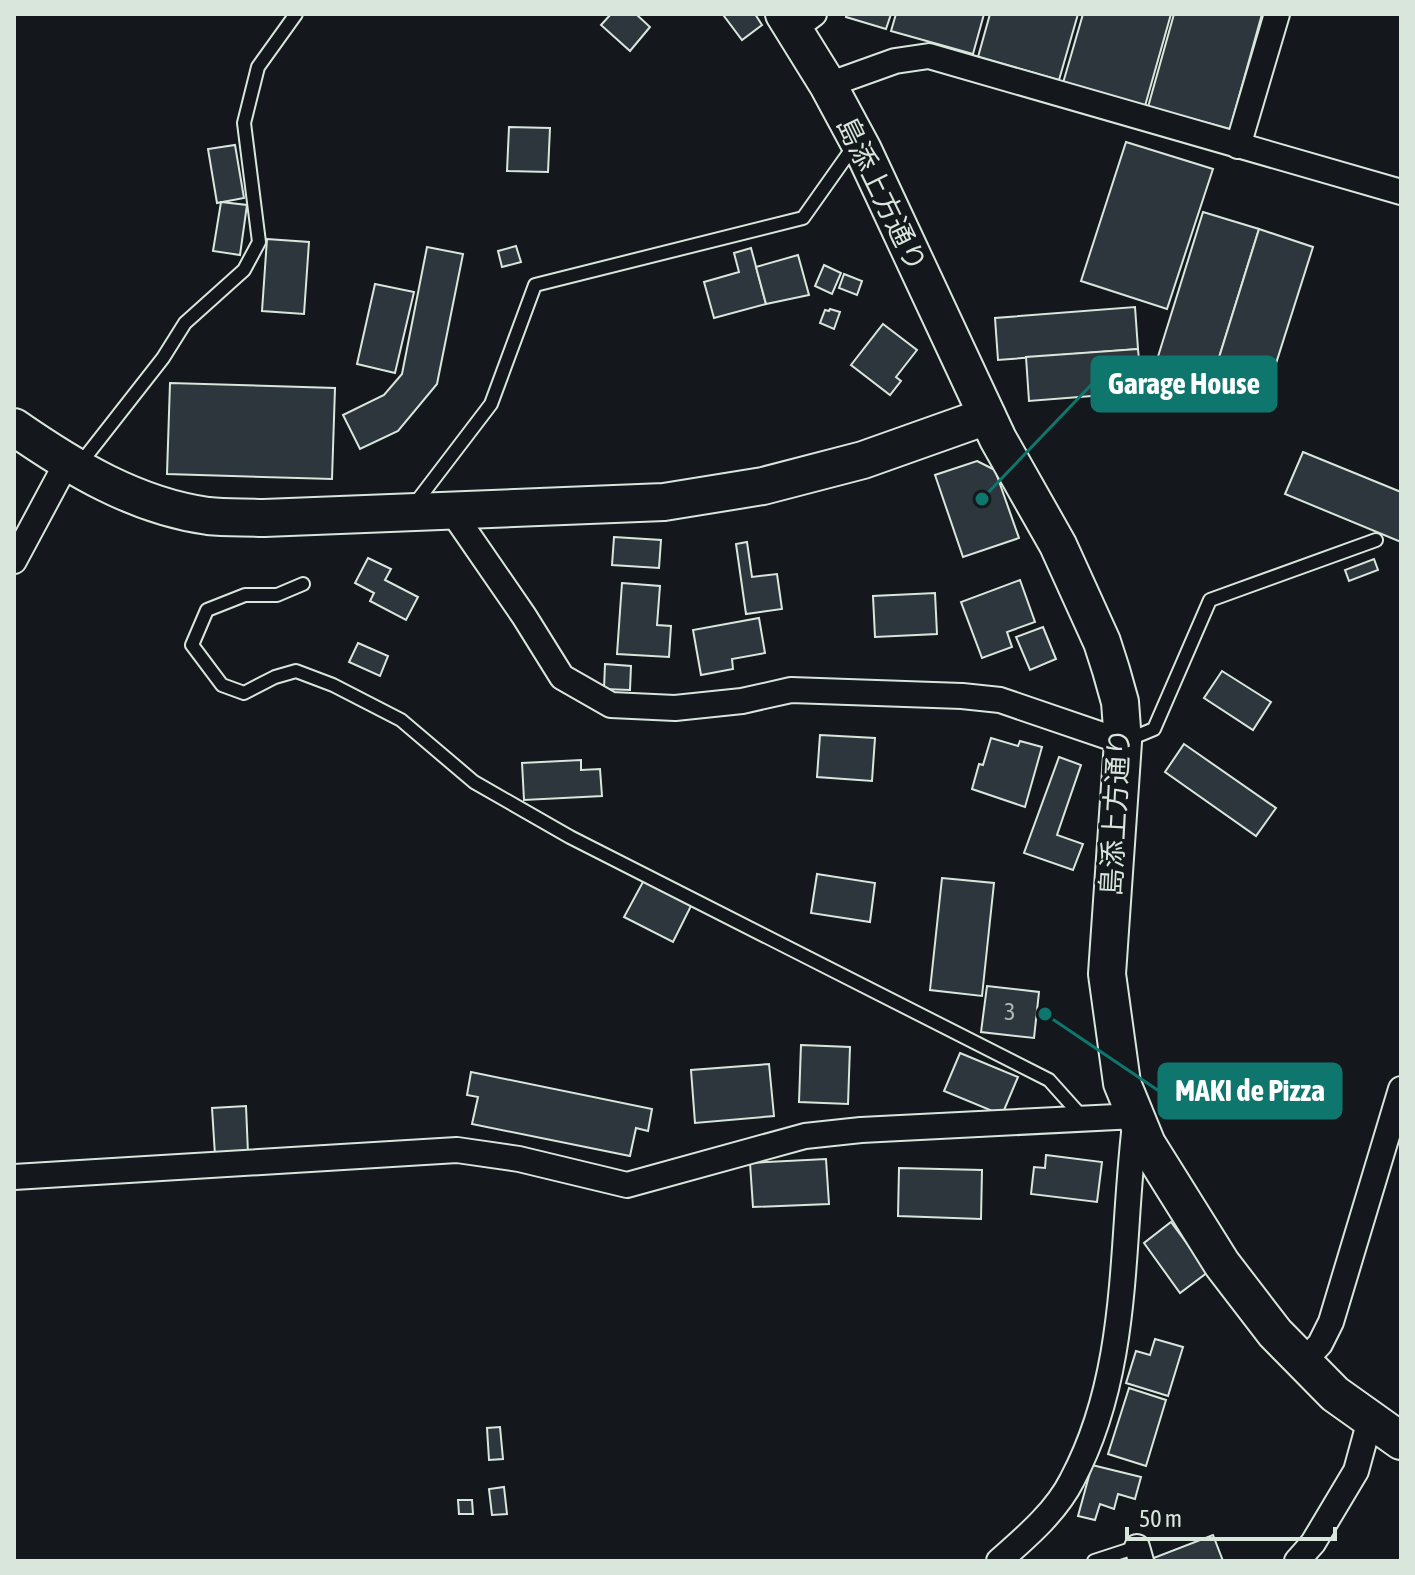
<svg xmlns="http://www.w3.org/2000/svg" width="1415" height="1575" viewBox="0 0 1415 1575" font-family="'Asap Condensed','Noto Sans JP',sans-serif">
<rect width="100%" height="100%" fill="#14181c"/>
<g fill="#2c363c" stroke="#d8e6dc" stroke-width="2">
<path d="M611,14H636L650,27L630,51L601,25Z"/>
<path d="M727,14H755L762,25L742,40L724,16Z"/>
<path d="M847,14H891L886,29L846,17Z"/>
<path d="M896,14H984L973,54L891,31Z"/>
<path d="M990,14H1078L1059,80L978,57Z"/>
<path d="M1083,14H1171L1145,106L1063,83Z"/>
<path d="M1174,14H1262L1230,129L1148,107Z"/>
<path d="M509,127L550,128L548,172L507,171Z"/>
<path d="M1126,142L1213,169L1167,309L1081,281Z"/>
<path d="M235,145L244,198L217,203L208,149Z"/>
<path d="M221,202L247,205L240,255L213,251Z"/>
<path d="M1203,212L1259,229L1212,380L1156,363Z"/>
<path d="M1259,229L1313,247L1266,395L1212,380Z"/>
<path d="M267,239L309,242L304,314L262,311Z"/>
<path d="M516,246L521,262L502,267L498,251Z"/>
<path d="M427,247L463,254L437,384L398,431L360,449L343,415L384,395L402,374Z"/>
<path d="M751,248L766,304L714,318L704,282L739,272L734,253Z"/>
<path d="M798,255L809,295L766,304L756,267Z"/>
<path d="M824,265L841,273L832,294L815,286Z"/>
<path d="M844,274L862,281L857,295L839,288Z"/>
<path d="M375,284L414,292L395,373L357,364Z"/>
<path d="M1135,307L1138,349L998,360L995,318Z"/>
<path d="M830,309L840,312L834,329L820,323L825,310L829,311Z"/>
<path d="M883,324L917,350L896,377L901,381L890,395L851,365Z"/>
<path d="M1138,349L1142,392L1029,401L1026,357Z"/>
<path d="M170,383L335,388L332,479L167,474Z"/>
<path d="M1303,452L1401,492V542L1285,494Z"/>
<path d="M977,461L995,470L1019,538L963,557L935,475Z"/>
<path d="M614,537L661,540L659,568L612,565Z"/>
<path d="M747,542L752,577L777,574L782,609L746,614L736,544Z"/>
<path d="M368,558L391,569L385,580L418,597L406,620L370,601L374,593L355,583Z"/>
<path d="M1374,559L1378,570L1349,581L1345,570Z"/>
<path d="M1020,580L1035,622L1007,632L1012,647L982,658L961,602Z"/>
<path d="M622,583L660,586L657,625L671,626L669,657L617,654Z"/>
<path d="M935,593L937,634L875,637L873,596Z"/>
<path d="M759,618L765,653L732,659L733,669L701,675L693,630Z"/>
<path d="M1043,627L1056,659L1030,670L1016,637Z"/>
<path d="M358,643L388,656L380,676L349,662Z"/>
<path d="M605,664L631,666L630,690L604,689Z"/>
<path d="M1222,671L1271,702L1253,730L1204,698Z"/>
<path d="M820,735L875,738L872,781L817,777Z"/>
<path d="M991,738L1018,746L1020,741L1042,747L1025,807L972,789L979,764L983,765Z"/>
<path d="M1184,744L1276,808L1256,836L1165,772Z"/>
<path d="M1059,757L1081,765L1057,835L1083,844L1073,870L1024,853Z"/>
<path d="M581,760V770L600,769L602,796L524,800L522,763Z"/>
<path d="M817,874L875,883L870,922L811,913Z"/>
<path d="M942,878L994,883L982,996L930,990Z"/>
<path d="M644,880L692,904L673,942L624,917Z"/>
<path d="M987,986L1039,992L1034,1038L981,1032Z"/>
<path d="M801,1045L850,1047L848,1104L799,1102Z"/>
<path d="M960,1053L1018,1077L1002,1115L944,1091Z"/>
<path d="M769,1064L774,1116L695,1123L691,1070Z"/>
<path d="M471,1072L652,1109L648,1131L636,1128L630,1156L472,1124L478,1097L467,1095Z"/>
<path d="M246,1106L248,1153L215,1155L212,1108Z"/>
<path d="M1046,1155L1102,1162L1097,1202L1031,1194L1034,1167L1045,1168Z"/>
<path d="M826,1159L829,1204L753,1207L750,1163Z"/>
<path d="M899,1168L982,1170L981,1219L898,1216Z"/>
<path d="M1171,1222L1208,1272L1180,1293L1144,1243Z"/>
<path d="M1155,1339L1183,1347L1168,1396L1126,1383L1136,1351L1150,1355Z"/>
<path d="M1129,1388L1166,1400L1146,1466L1108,1454Z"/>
<path d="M500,1427L503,1459L489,1460L487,1428Z"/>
<path d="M1092,1465L1141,1477L1135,1499L1118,1494L1114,1509L1100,1504L1095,1520L1078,1516Z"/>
<path d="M504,1487L507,1514L492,1515L489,1489Z"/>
<path d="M458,1500H472L473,1514H459Z"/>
<path d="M1213,1535L1223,1561H1152L1151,1559Z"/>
</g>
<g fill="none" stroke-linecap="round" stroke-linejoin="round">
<g stroke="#d8e6dc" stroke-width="16">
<g id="lane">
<path d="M80,464L163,358L185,323L244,270L259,242L244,123L258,67L296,14"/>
<path d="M414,505L491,404L535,285L803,218L856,143"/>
<path d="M303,584L277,595H245L207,610L192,645L222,685L244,693L275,677L296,671L333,685L401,720L474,782L570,837L1049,1080L1084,1119"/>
<path d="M1125,741L1154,729L1210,600L1376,540"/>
<path d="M1094,1561L1140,1546"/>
</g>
</g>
<g stroke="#d8e6dc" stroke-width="28">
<g id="street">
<path d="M794,29L814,14"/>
<path d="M828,85L895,61L929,56L1401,192"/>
<path d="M1238,146L1277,14"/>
<path d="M451,510L524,616L562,677L611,705L675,708L742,701L791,690L962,696L1000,700L1123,742"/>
<path d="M14,561L66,464"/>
<path d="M14,1177L457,1150L519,1159L627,1185L805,1136L861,1130L1136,1116C1120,1237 1132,1368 1072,1480C1056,1512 1025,1538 999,1561"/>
<path d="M1303,1362L1320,1344L1331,1322L1401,1089"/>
<path d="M1137,1547L1141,1561"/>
<path d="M1297,1561L1313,1543L1356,1471L1370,1420"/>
</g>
</g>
<g stroke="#d8e6dc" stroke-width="40">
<g id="secondary">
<path d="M784,14L828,85L863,150L998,439L1058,545L1102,642L1111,670L1120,702L1123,742L1107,974L1122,1083L1147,1144L1222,1264L1275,1333L1335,1394L1401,1441"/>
<path d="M14,427C73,468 136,506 208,516C227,518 246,517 264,518L664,502L763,486L863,460L987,416"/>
</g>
</g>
<use href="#lane" stroke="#14181c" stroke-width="12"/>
<use href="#street" stroke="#14181c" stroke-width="24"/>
<use href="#secondary" stroke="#14181c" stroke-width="36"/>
</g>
<g text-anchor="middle" stroke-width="6" stroke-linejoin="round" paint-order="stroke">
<g font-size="24" fill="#adbab4">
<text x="1010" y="1020">3</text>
</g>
<g font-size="28" fill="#d8e6dc" stroke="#14181c">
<text transform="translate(882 194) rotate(64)" y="10">島添上方通り</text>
<text transform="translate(1115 812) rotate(-87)" y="10">島添上方通り</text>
</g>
</g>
<path fill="none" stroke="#0f766e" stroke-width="3" d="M982 499L1092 384M1045 1014L1159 1091"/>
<g fill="#0f766e" stroke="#14181c" stroke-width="3">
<circle cx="982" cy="499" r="8"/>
<circle cx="1045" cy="1014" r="8"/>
</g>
<g fill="#0f766e" stroke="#0f766e" stroke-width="3">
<rect x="1092" y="357" width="184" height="54" rx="8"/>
<rect x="1159" y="1064" width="182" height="54" rx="8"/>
</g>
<g font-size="30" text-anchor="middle" font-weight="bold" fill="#fff">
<text x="1184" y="394">Garage House</text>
<text x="1250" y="1101">MAKI de Pizza</text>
</g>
<rect width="1415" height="1575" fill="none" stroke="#d8e6dc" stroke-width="32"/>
<path d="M1127 1527v12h208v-12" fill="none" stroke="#d8e6dc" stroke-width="4"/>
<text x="1139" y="1527" font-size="24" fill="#d8e6dc" stroke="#14181c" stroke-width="6" paint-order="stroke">50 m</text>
</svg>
